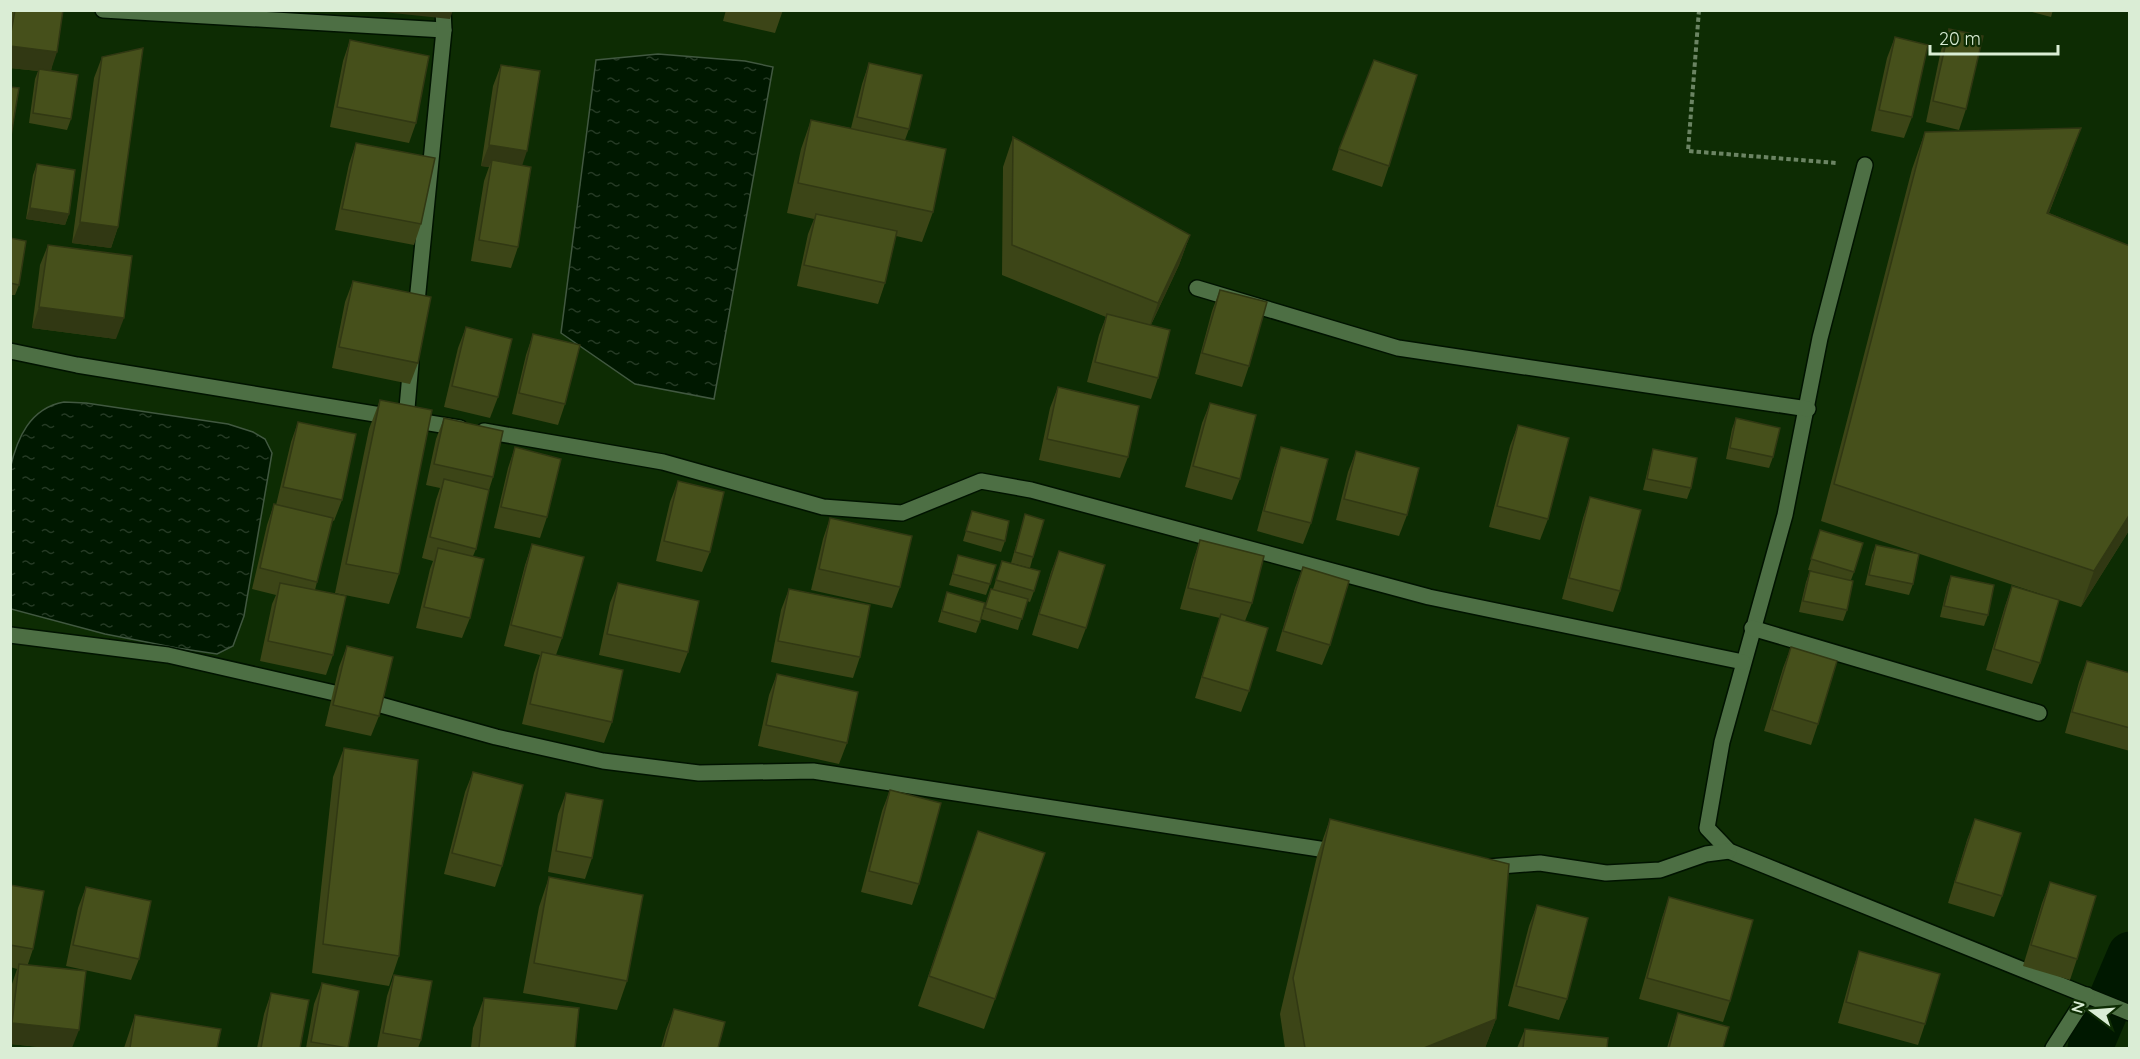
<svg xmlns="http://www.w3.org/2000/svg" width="2140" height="1059" viewBox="0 0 2140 1059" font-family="Quicksand,sans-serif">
<defs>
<pattern id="water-ripples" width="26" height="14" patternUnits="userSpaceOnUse" patternTransform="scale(1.5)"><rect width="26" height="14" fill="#001800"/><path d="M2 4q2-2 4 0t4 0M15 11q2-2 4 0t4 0" fill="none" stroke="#253a24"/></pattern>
</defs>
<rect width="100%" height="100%" fill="#0d2c03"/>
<g fill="url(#water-ripples)" stroke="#415840" stroke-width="1.5">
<path d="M658,54L745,61L773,67L714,399L635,384L561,333L596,60Z"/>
<path d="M64,402L86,403L228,424L253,432L265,439L272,453L244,616L233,646L217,654L177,648L105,634L11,609L10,469C17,438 30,408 64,402Z"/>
</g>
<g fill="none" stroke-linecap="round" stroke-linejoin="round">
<path stroke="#001800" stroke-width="45" d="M2090,1048L2130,954"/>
<g stroke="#001300" stroke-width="18">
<g id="minor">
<path d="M103,10L444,30"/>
<path d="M1865,165L1820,338L1785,515L1722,742L1707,828L1729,851L2130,1013"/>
<path d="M1197,288L1398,348L1808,409"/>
<path d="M416,312L444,30L443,10"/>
<path d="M10,351L77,365L460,428"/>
<path d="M406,419L411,363"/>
<path d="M484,431L663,462L823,507L902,513L981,481L1031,490L1429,597L1743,662"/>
<path d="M1752,628L2039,713"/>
<path d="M10,635L168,655L352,697L496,737L603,761L699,773L813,771L1339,852"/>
<path d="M1488,867L1540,863L1606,873L1660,870L1706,854L1729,851"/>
<path d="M2053,1048L2087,995"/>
</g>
</g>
<path stroke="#6b8463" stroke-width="4" stroke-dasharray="4.5 3" stroke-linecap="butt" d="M1699,10L1688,151L1837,163"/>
<use href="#minor" stroke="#4d6f44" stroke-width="15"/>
</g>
<g fill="#3c4517">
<path d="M10,10H63L51,71L71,119L67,130L29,123L35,79L38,71L10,68Z"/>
<path d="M726,10H783L775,33L723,21Z"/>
<path d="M2024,10H2053L2051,17Z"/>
<path d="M1949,29L1966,109L1959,130L1926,122L1941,50Z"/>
<path d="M1895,37L1912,117L1904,138L1871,131L1887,58Z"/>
<path d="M350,40L416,123L409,143L330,127L343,61Z"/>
<path d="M102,57L118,227L111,248L72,243L94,78Z"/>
<path d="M869,63L909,129L905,140L933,212L922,242L896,236L885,283L878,304L797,286L808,234L814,219L787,213L801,149L811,120L851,128L862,84Z"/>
<path d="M501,65L522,165L518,247L511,268L471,261L484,181L489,167L481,166L493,86Z"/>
<path d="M1925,132L2068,164L2049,213L2130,246V529L2081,607L2059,600L2040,663L2032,684L1986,670L2005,606L2012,586L2046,596L1821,521L1912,169Z"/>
<path d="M1013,137L1190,235L1179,265L1151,325L1158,378L1151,399L1087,382L1099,335L1106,317L1002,275L1003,167Z"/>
<path d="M356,143L421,224L414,245L335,230L349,164Z"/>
<path d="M1339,149L1389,166L1382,187L1332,170Z"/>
<path d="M37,164L69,214L65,225L26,219L33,175Z"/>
<path d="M10,238L19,285L15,295H10Z"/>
<path d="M48,245L116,339L32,328L40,265Z"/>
<path d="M353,281L418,363L410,384L332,368L345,302Z"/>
<path d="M1220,290L1249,366L1242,387L1195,374L1212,311Z"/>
<path d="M466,327L498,397L490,418L444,407L458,348Z"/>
<path d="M533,334L565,404L558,425L512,414L526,355Z"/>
<path d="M1058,387L1128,457L1120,478L1039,460L1050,408Z"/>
<path d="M380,400L399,574L389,604L335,593L369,429Z"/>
<path d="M1210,403L1240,479L1232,500L1185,487L1202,423Z"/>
<path d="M444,418L493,477L489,490L476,549L473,556L470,618L462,638L416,628L430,569L433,561L422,558L436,500L440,488L426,485L436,439Z"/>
<path d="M1736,418L1773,457L1769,468L1726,459L1732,429Z"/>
<path d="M298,422L342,500L334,521L332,520L317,582L315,590L333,655L326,675L260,661L272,604L276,595L252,589L267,525L274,504L276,505L291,442Z"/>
<path d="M1518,425L1548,519L1540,540L1489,527L1510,446Z"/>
<path d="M515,447L547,517L540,538L494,528L508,468Z"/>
<path d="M1281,447L1311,523L1303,544L1257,531L1274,468Z"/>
<path d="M1653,449L1691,488L1687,499L1643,490L1650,460Z"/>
<path d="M1356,451L1407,515L1399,536L1336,520L1348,472Z"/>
<path d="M678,481L710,552L702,572L656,561L670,502Z"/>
<path d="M1590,497L1620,591L1613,612L1562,599L1583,518Z"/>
<path d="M972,511L1005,541L1001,552L963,541Z"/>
<path d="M1025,514L1033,557L1030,568L1011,563Z"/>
<path d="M830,518L900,587L892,608L811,590L823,539Z"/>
<path d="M1820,530L1854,572L1851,580L1847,610L1843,621L1799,612L1806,582L1810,571H1812L1808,570Z"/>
<path d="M1200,540L1252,603L1245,621L1249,691L1241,712L1195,698L1214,635L1220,618L1180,609L1193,561Z"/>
<path d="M532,544L562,638L556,655L612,722L604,743L522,724L534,673L540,655L504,646L525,565Z"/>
<path d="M1876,545L1913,584L1909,595L1865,585L1872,555Z"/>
<path d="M1059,551L1086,628L1078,649L1032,635L1051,572Z"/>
<path d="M958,555L990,584L986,595L949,585Z"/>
<path d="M1002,561L1034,591L1030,602L1027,601L1018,630L981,619L987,600L991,589H993Z"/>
<path d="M1303,567L1330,645L1322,665L1276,651L1295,588Z"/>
<path d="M1951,576L1988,615L1984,626L1940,617L1947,587Z"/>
<path d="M618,583L688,652L680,673L599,655L610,603Z"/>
<path d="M789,589L860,657L853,678L771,662L781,610Z"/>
<path d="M947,592L980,622L976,633L938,622Z"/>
<path d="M347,646L379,716L371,736L325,726L339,667Z"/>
<path d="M1791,647L1818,724L1811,745L1764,731L1783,668Z"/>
<path d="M2087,661L2130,673V751L2065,733L2079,682Z"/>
<path d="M777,674L847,743L839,764L758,746L769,695Z"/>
<path d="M344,748L399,956L389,986L312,973L333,777Z"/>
<path d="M473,772L502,866L495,887L444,874L465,792Z"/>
<path d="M890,790L919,884L912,905L861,892L882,811Z"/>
<path d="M566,793L592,858L585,879L548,872L558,814Z"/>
<path d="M1330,819L1496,1019L1485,1048H1285L1280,1014L1317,856Z"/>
<path d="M1975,819L2002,896L1994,917L1948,903L1967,840Z"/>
<path d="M978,831L995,999L984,1029L918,1006Z"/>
<path d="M549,877L627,981L617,1010L523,993L539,907Z"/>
<path d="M2050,882L2077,959L2070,980L2023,966L2042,903Z"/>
<path d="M10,885L33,949L28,964L50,1048L10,1044V994L12,984L17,969L10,967Z"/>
<path d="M86,887L139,959L131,980L66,966L78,908Z"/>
<path d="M1669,897L1730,1001L1723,1022L1639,999L1662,918Z"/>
<path d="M1537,905L1567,999L1559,1020L1508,1006L1529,926Z"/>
<path d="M1859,951L1925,1024L1918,1045L1838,1023L1852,972Z"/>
<path d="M394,975L421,1040L418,1048H377L387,996Z"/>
<path d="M322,983L348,1048H306L314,1004Z"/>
<path d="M271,993L300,1048H257L264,1014Z"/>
<path d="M484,998L575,1048H471L473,1028Z"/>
<path d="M674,1009L718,1048H661L666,1030Z"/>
<path d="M1678,1013L1723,1048H1667L1671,1034Z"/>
<path d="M135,1015L217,1048H124Z"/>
<path d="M1525,1029L1607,1048H1517Z"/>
</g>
<g fill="#313813">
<path d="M384,10H453L450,19L383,12Z"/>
<path d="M10,46L57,52L50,73L39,69L38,71L10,68Z"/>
<path d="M2081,128L2068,164L2034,250L2047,213Z"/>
<path d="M489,145L527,151L520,172L492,160L489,167L481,166Z"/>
<path d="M30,208L69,214L65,225L26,219Z"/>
<path d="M80,222L118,227L111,248L72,243Z"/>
<path d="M1190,235L1179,265L1147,333L1158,303Z"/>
<path d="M39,307L124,318L116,339L32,328Z"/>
<path d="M2130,514V529L2081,607L2094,571Z"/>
<path d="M1496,1019L1485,1048H1424Z"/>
<path d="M12,1023L79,1030L72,1048H50L10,1044V1028Z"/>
</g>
<g fill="#46501b" stroke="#313813" stroke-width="1.5">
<path d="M15,10H63L57,52L10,46V38Z"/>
<path d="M1949,29L1983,36L1966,109L1933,101Z"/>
<path d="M1895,37L1928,45L1912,117L1879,110Z"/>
<path d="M350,40L429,56L416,123L337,107Z"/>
<path d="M143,48L118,227L80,222L102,57Z"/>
<path d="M1374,60L1417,75L1389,166L1339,149Z"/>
<path d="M869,63L922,75L909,129L857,117Z"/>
<path d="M501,65L540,71L527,151L489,145Z"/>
<path d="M39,69L78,75L71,119L33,113Z"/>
<path d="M10,87L19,88L10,142Z"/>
<path d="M811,120L946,149L933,212L798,183Z"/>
<path d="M2081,128L2047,213L2130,246V514L2094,571L1834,484L1925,132Z"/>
<path d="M1013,137L1190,235L1158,303L1012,245Z"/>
<path d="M356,143L435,158L421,224L342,209Z"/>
<path d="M492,160L531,167L518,247L479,240Z"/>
<path d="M37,164L75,170L69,214L30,208Z"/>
<path d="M816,214L897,231L885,283L804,265Z"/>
<path d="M10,238L26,241L19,285L10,283Z"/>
<path d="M48,245L132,256L124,318L39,307Z"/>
<path d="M353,281L431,297L418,363L339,347Z"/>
<path d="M1220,290L1267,302L1249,366L1202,353Z"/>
<path d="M1107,314L1170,330L1158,378L1095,362Z"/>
<path d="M466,327L512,339L498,397L452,386Z"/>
<path d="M533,334L580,345L565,404L519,393Z"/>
<path d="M1058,387L1139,406L1128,457L1047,439Z"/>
<path d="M380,400L432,410L399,574L346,564Z"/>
<path d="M1210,403L1256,415L1240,479L1193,466Z"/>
<path d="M444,418L503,431L493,477L434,464Z"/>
<path d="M1736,418L1780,428L1773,457L1730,448Z"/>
<path d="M298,422L356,434L342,500L283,487Z"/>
<path d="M1518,425L1569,438L1548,519L1497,506Z"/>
<path d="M515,447L561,459L547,517L501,507Z"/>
<path d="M1281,447L1328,459L1311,523L1264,511Z"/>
<path d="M1653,449L1697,458L1691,488L1647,479Z"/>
<path d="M1356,451L1419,468L1407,515L1344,499Z"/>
<path d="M444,479L489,490L476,549L430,537Z"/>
<path d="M678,481L724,492L710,552L664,541Z"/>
<path d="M1590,497L1641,510L1620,591L1569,578Z"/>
<path d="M274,504L333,518L317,582L260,568Z"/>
<path d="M972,511L1009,521L1005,541L966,531Z"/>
<path d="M1025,514L1044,520L1033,557L1015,552Z"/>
<path d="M830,518L912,536L900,587L819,569Z"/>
<path d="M1820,530L1863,543L1854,572L1811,559Z"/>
<path d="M1200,540L1264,556L1252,603L1188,588Z"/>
<path d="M532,544L584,557L562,638L511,625Z"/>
<path d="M1876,545L1919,554L1913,584L1869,575Z"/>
<path d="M438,548L484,559L470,618L424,607Z"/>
<path d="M1059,551L1105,565L1086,628L1039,614Z"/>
<path d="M958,555L996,565L990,584L953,574Z"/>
<path d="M1002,561L1040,571L1034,591L996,580Z"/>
<path d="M1303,567L1349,581L1330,645L1283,631Z"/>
<path d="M1810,571L1853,581L1847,610L1803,601Z"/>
<path d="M1951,576L1994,585L1988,615L1944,606Z"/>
<path d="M280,583L346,596L333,655L268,641Z"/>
<path d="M618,583L699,601L688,652L607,634Z"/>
<path d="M2012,586L2059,600L2040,663L1994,649Z"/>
<path d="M789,589L870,605L860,657L778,641Z"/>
<path d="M991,589L1028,599L1022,619L985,608Z"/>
<path d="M947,592L985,603L980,622L942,611Z"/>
<path d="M1221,614L1268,628L1249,691L1202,677Z"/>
<path d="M347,646L393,657L379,716L333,705Z"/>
<path d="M1791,647L1837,661L1818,724L1772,710Z"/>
<path d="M542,652L623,670L612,722L530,704Z"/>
<path d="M2087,661L2130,673V728L2072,712Z"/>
<path d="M777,674L858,692L847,743L766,725Z"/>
<path d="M344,748L418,760L399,956L323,944Z"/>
<path d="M473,772L523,785L502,866L452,853Z"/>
<path d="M890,790L941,803L919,884L869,871Z"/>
<path d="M566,793L603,800L592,858L556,851Z"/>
<path d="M1330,819L1509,864L1496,1019L1424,1048H1305L1293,978Z"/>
<path d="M1975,819L2021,833L2002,896L1955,882Z"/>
<path d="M978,831L1045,853L995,999L929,976Z"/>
<path d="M549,877L643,895L627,981L534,963Z"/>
<path d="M2050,882L2096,896L2077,959L2031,945Z"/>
<path d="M10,885L44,891L33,949L10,945Z"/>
<path d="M86,887L151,901L139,959L73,945Z"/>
<path d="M1669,897L1753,920L1730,1001L1647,978Z"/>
<path d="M1537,905L1588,918L1567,999L1516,986Z"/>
<path d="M1859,951L1940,974L1925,1024L1846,1002Z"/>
<path d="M19,964L86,971L79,1030L12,1023Z"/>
<path d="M394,975L432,981L421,1040L383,1033Z"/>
<path d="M322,983L359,991L348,1048L311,1042Z"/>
<path d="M271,993L309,1000L300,1048H261Z"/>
<path d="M484,998L579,1008L575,1048H479Z"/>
<path d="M674,1009L725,1022L718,1048H663Z"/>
<path d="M1678,1013L1729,1027L1723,1048H1669Z"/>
<path d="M135,1015L221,1029L217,1048H130Z"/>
<path d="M1525,1029L1608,1038L1607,1048H1523Z"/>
</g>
<rect width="2140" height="1059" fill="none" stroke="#daedd5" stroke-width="24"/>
<g transform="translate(2092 1011) rotate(286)" stroke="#0d2c03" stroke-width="4.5" paint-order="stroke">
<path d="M0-4.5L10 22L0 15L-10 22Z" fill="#daedd5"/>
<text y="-9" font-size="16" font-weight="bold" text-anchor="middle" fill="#daedd5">N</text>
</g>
<path d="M1930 45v9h128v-9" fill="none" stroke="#daedd5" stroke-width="3"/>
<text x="1939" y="45" font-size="18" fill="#daedd5" stroke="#0d2c03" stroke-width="4.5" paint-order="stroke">20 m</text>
</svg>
